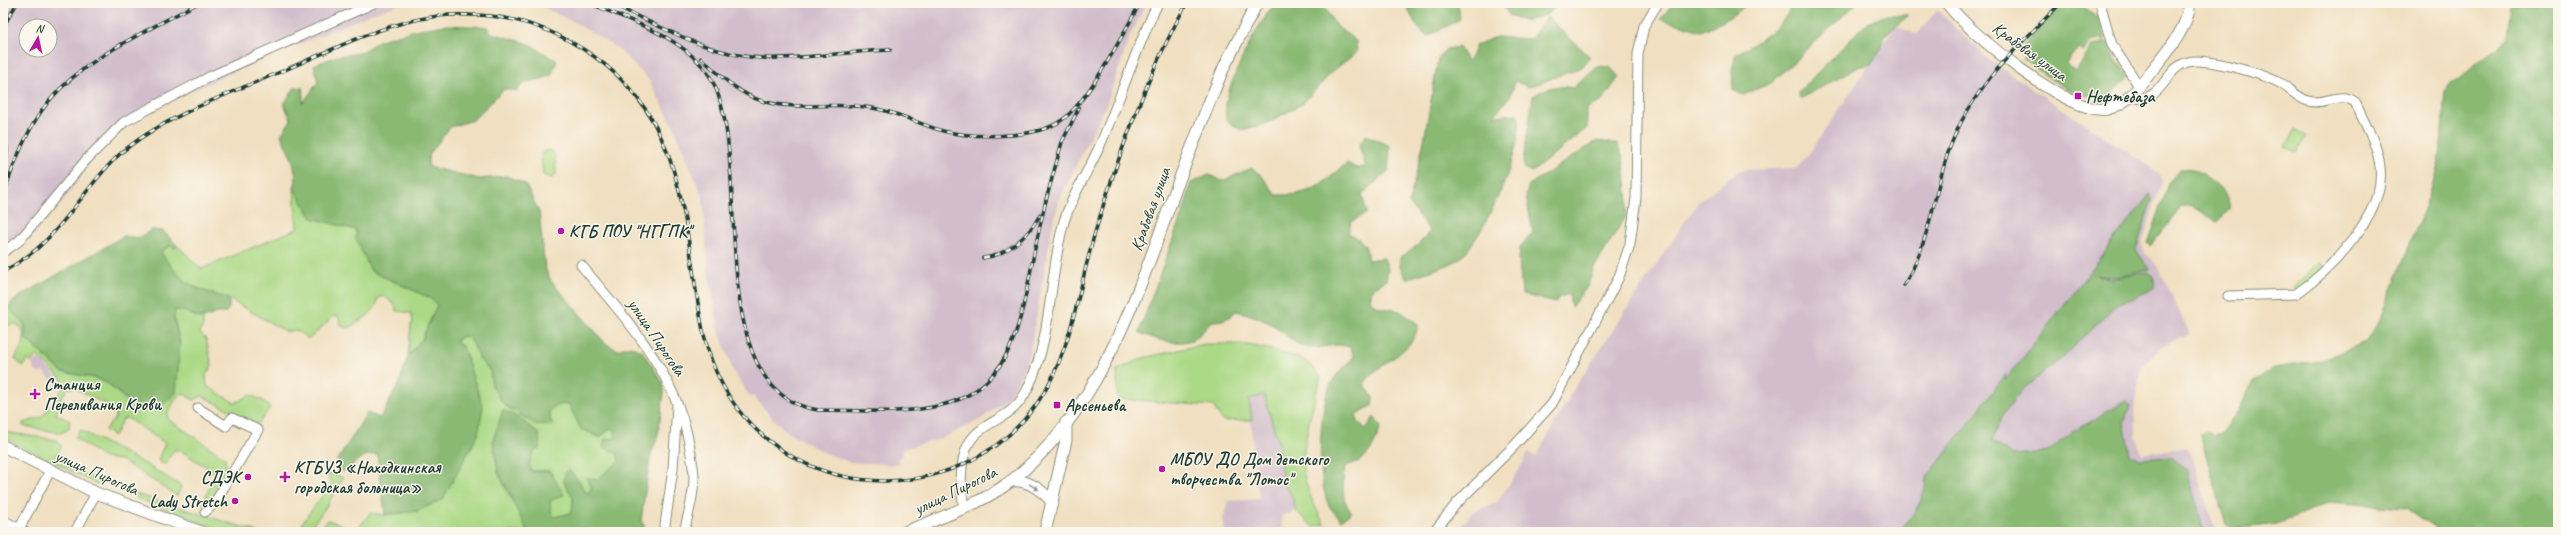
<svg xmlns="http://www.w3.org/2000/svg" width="2561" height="535" viewBox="0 0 2561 535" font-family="Caveat,sans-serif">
<rect width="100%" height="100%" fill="#fbf7ec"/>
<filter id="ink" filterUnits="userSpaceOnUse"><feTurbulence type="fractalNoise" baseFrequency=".025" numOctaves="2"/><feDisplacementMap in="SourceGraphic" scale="8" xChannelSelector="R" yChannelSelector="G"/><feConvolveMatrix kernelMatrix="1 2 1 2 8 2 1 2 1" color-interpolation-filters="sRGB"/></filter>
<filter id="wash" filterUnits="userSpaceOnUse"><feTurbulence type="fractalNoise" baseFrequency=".012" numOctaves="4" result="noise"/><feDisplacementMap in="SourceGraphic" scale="16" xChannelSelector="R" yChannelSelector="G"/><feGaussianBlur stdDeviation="0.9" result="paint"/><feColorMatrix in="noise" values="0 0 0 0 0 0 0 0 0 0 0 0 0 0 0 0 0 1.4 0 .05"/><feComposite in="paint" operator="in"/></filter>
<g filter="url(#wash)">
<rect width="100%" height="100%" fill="#f0dfc0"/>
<g fill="#d1bdcb" fill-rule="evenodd">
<path d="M3,3H405L371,14L222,77L157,108L128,124L95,156L69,193L37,228L39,231L3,259ZM26,26H50V50H26Z"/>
<path d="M534,3H1146L1130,36L1106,105L1060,198L1052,228L1031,347L1023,372L1007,399L981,419L943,438L903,449V457L898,458L899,465L849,462L825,453L789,433L774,420L753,396L750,397L733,371L719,330L708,269L703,198L674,127L649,80L617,48L572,21Z"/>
<path d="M1937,10L1989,60L2161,174L2162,182L2142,243L2145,253L2155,263L2162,275L2190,334L2160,347L2141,368L2135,400L2136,435L2141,454L2188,447L2216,532H1456L1473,512L1497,502L1521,467L1528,453L1536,457L1575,387L1698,202L1740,170L1796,168L1809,154L1896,25L1917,35Z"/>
<path d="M39,358L64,385L60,389L43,371L39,374L35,370L32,364Z"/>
<path d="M1265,395L1279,445L1283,484L1291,493L1296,511L1281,516L1283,532H1225L1223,519L1228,501L1259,499L1248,399Z"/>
</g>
<g fill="#acd986" stroke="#668b5d">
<path d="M2296,129L2307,136L2296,153L2286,146Z"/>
<path d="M544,151H551L555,154L556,175L551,178L543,175L541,155Z"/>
<path d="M294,188L312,218L356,230L371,271L430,298L437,305L422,339L408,356L411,324L413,323L411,313L396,311L395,305L384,296L378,298C377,313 360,320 349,328L341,326L338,316H334L309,339L296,330L287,332L227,298L197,289L180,278L161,253L162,250L170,246L176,248L177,245L201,269L297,229Z"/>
<path d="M2318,262L2323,267L2298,292L2294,288Z"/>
<path d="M6,307L9,308L25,325V338L62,372L95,378L107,383L129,403L180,344L174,318L175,310C186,310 192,316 203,318V325L200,333L206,339L212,366L206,375L207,386L235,403L250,395L264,401L270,408L259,423H255L202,396L194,400L182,393L176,398L167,415L168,419L225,458L227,476L207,507L202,505L215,475L213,471L179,450H174L165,464L161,463L158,460L165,443L127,418L123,419L114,436L105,430L116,417L114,409L75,388H68L62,397L56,414L70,421L69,429L61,433L23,426V423L42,417L66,384L38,356L35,357L32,362L27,360L23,366L15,359L24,342L22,328L14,323L3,328V308Z"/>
<path d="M463,336L470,338L481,361L491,371L492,386L552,425L549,412L555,406L569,403L594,436L600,437L611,428L615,429L619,461L597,480L586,477L592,488L588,493L584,491L579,481L568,470L565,485C574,494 575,502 571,513L555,517L551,513L550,501L563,494L550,471H531L529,464L534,451L540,448L493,440L498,472L528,532H317L328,520L357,530L370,513L385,515L418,511L468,360L463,347L457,344V339Z"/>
<path d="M1205,344H1241L1264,348L1305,360L1321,376C1313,405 1304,436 1303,467C1303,482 1316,510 1324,524L1313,527L1296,511L1291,493L1283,484L1279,445L1264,395L1249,399L1252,420L1223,421L1213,406L1118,399L1117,370L1143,358Z"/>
<path d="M80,430L147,465L181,486L177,496L121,460L104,458L75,438Z"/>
<path d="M5,432L57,440L61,446L55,460L100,481L98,485L3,437Z"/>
<path d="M331,473L343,478C337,488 315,529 306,528L302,523L332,483L328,476Z"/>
<path d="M136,494L258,532H226L136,498L134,496Z"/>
</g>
<g fill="#89b973" stroke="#547b54">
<path d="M1276,3H1322L1336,26L1356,41L1357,52L1334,70L1302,104L1265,124L1241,130L1226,120C1226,113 1225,105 1227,99C1232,75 1259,20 1276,3Z"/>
<path d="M1405,3H1458L1460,19L1427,37L1416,25Z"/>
<path d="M1502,3H1562L1546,15L1527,21L1509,15Z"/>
<path d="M1673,3H1750L1724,21L1701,31L1661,19Z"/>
<path d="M1791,3H1857L1771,83L1743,95L1733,90L1732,70L1736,54C1755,43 1788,27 1791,3Z"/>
<path d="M2064,3H2083L2081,5L2100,19L2106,39L2093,40L2084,51L2078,48L2066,63L2076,72L2093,45L2108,42L2116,60L2129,76C2123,82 2115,93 2108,95C2077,104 2047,75 2023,59L2027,54L2023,46Z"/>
<path d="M2511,3H2558V532H2441L2407,508L2329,502L2277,524L2233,529L2226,525L2200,434L2205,431L2214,435L2222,433L2238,412L2253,382L2274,368L2320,361L2365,343L2378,323L2429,197L2440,158L2445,90L2450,83L2459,79L2507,38Z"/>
<path d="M1887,15H1909L1885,35L1881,49L1871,64L1858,67L1800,99L1798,92L1867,23Z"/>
<path d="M1547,17L1590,57L1582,67L1529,87L1515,81L1511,95L1494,116L1517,114L1519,118C1523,150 1484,237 1460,258C1449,267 1419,274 1406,279L1400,267V257L1418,245L1430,231L1409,203L1424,141L1438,59L1446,49L1459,47L1467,61L1471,57L1476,45L1496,37L1531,39Z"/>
<path d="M446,25L487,27L491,33L527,43L557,61L551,76L522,84L517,91L504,89L473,120L450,127L431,152L428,159L429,167L480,179L506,176L525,184L539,212L545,268L551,281L606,344L618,350L630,346L642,351L663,383L664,393L658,434L650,458L641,521L649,532H528L498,472L493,440L503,410L519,418L539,434L540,448L534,451L529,464L531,471H550L564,495L550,501L551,513L555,517L571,513C578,494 568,495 563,479L568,469L579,481L584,491L588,493L592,488L586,477L597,480L619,461L617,453L603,447L605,439L616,438L615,429L611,428L600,437L581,429L568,403L555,406L549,412L552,425L535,424L504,405L492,386L490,371L481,361L470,338L463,336L457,339V343L463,347L483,407L478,435L443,499L418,511L385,515L377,454L364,456L343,472L335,469L334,466L367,413L380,418L399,384L408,356L422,339L437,305L430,298L371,271L356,239V230L312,218L294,188C300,171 288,151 281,135L291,120L284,104L295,87L303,88V103L318,82L314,65L338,56L360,53L380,40L419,29Z"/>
<path d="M1597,66L1610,67L1619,77L1601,102L1587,108V128L1532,172L1525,169L1523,162L1533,96C1547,87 1556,85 1573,88Z"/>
<path d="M1366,135L1390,146L1388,171L1362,194L1367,213L1351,222L1348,233C1360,239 1369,244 1367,260L1384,258L1388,269L1386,280L1372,289L1370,301L1378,307L1400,311L1418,324C1415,354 1378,361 1364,384L1373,397L1372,406L1356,414L1358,422L1366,429L1374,417L1381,427C1373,448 1368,461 1345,466C1343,481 1340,501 1352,512L1341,520C1337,515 1330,509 1328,503C1317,479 1318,406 1332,382C1337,373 1346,365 1354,357L1351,348C1334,339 1317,354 1300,345C1291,341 1284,332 1276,327C1264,319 1249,314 1236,311C1228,319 1223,321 1212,321C1205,328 1198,339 1188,341C1173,345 1152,339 1139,332L1185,206L1191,183L1209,175L1222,181L1252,168L1261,175L1276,195C1312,196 1321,185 1347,163L1356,168L1366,167L1359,145Z"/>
<path d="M1597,141L1617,144L1623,158L1626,182L1628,200L1626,216L1594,268L1587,287L1571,307L1569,294L1559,297L1555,303L1522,294L1519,260L1520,247L1533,233L1526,196L1529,185Z"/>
<path d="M2180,169C2184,169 2190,168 2193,169C2207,174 2233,195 2229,210L2217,222L2192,205L2181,207L2151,246L2148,243L2170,181Z"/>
<path d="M2150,194L2152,199L2136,250L2150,269L2123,276L2112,277L2097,275L2112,279L2148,272L2154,276V289L2119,303L2060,359L2022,390L2002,415L1992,441L2013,455L2047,452L2079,428L2126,401L2130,406L2124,422L2130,454L2139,459L2171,457L2187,469L2204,532H1898C1913,516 1924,502 1926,479L2006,374L2005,381Z"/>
<path d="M151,230L163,231L177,245L176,248L170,246L162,250L161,253C184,284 191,288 227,298L229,301V308L225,313C214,312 212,316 203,318C196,319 187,310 175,310L174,318L180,344L176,393L163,404L140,410L107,383L95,378L62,372L25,338V325L9,308L10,304L19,297L124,236L139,238Z"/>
</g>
</g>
<g filter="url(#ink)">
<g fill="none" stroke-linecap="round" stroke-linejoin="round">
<g stroke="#888e7a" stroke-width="11">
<g id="minor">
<path d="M2100,3L2112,45L2139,86"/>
<path d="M2129,97C2164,106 2162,69 2188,62C2206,57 2263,74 2280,83C2289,88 2298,98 2308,101C2325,106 2339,91 2355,102C2364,123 2378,144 2380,167C2386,213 2331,270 2296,294L2228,296"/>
<path d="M3,252L19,241L86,160L124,122L211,76L374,3"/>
<path d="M581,265C630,324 679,375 691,454C692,462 694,470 694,478C694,496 688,515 684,532"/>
<path d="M198,408L226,426L232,418L258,430L214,504L205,512"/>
<path d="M964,508C960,485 958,450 977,433C998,415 1013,418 1028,388C1052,338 1049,278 1063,225C1071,196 1089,171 1101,143C1121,97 1136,48 1158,3"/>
<path d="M3,520L25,532"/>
<path d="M19,529L50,471"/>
<path d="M75,532L96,493"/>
<path d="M664,532L673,469L677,405"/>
<path d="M1434,532L1456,504L1515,445L1552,404L1619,277L1630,244L1636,198L1638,54L1644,26L1658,3"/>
</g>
</g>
<g stroke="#888e7a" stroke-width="13">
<g id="major">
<path d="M1947,3C1968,33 2071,116 2107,109C2128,105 2142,83 2154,68C2170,48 2187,29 2190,3"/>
<path d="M3,446L96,493L201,532"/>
<path d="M1011,481C1028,479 1042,490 1053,503"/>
<path d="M905,532C941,517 980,505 1011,481C1097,413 1134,304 1170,205C1182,171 1196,137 1209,103L1224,67L1257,3"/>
<path d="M1045,532L1066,440V422"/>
</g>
</g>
<use href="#minor" stroke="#fff" stroke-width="9"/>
<use href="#major" stroke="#fff" stroke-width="11"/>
<g stroke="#1f3d34" stroke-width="3.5">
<g id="rail">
<path d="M589,3C630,21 683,36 709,75C758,151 695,392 818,410C858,410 903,415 942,405C1011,389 1020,323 1032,264C1036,241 1042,218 1047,196"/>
<path d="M609,3C657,24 709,56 763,58C804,60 848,51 890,50"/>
<path d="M996,5L1025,3"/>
<path d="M3,27L17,3"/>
<path d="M701,58C720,75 737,93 762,101C796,111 831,102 865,107C893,110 916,123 943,131C972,138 1033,139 1059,122C1086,106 1124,33 1140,3"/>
<path d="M3,118L7,150L5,179"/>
<path d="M3,196C14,163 27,128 49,101C87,56 148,31 198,3"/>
<path d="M1046,200L1062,142L1079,108"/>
<path d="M983,258C1008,255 1028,236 1040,215"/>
<path d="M3,272C16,264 30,256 41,245C71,218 90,181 120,154C160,118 235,91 285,70C327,52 370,30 415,20C433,16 452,14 470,15C514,15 556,30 592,55C673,111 682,194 695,284C700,317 705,352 721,382C784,505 959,515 1038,402C1071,354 1078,291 1094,236C1116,161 1149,70 1187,3"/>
<path d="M1904,285C1930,243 1933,195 1949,150C1971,88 2016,48 2061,3"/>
</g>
</g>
<use href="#rail" stroke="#fbf7ec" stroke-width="2" stroke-dasharray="6" stroke-linecap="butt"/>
</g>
<defs><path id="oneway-solid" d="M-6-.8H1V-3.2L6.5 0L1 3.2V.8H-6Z"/></defs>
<use fill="#8f9e9a" href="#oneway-solid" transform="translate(1034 487) rotate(31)"/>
</g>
<g fill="#b5179e" stroke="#fbf7ec" stroke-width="1.5">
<rect x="2074" y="92" width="8" height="8" rx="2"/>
<circle cx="561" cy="231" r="4"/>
<path d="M33 388h4v4h4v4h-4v4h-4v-4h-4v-4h4z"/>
<rect x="1053" y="401" width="8" height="8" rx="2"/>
<circle cx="1162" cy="469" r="4"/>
<circle cx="248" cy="477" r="4"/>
<path d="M283 471h4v4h4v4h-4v4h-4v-4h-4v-4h4z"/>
<circle cx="235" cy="501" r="4"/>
</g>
<g text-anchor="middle" stroke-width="3" stroke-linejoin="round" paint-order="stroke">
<g font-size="17" fill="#1f3d34" stroke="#fbf7ec">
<text transform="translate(2030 51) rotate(36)" y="6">Крабовая улица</text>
<text transform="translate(1150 209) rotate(-70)" y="6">Крабовая улица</text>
<text transform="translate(657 337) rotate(56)" y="6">улица Пирогова</text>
<text transform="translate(97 472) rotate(24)" y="6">улица Пирогова</text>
<text transform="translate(955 490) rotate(-26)" y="6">улица Пирогова</text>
</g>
<g font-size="17" font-weight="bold" fill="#1f3d34" stroke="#fbf7ec" text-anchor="start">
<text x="2086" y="102">Нефтебаза</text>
<text x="569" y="237">КГБ ПОУ "НГГПК"</text>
<text x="44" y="390">Станция<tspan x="44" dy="20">Переливания Крови</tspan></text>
<text x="1065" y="411">Арсеньева</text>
<text x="1170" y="465">МБОУ ДО Дом детского<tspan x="1170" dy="20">творчества "Лотос"</tspan></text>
<text x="294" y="473">КГБУЗ «Находкинская<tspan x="294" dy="20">городская больница»</tspan></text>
<text x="240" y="483" text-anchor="end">СДЭК</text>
<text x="227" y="507" text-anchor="end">Lady Stretch</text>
</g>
</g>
<rect width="2561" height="535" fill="none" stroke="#fbf7ec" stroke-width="16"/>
<g transform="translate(38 38) rotate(9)"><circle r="19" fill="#fbf7ec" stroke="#a3ada2"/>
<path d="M0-3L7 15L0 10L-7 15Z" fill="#b5179e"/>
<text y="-6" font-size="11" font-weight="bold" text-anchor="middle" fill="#1f3d34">N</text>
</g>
</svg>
